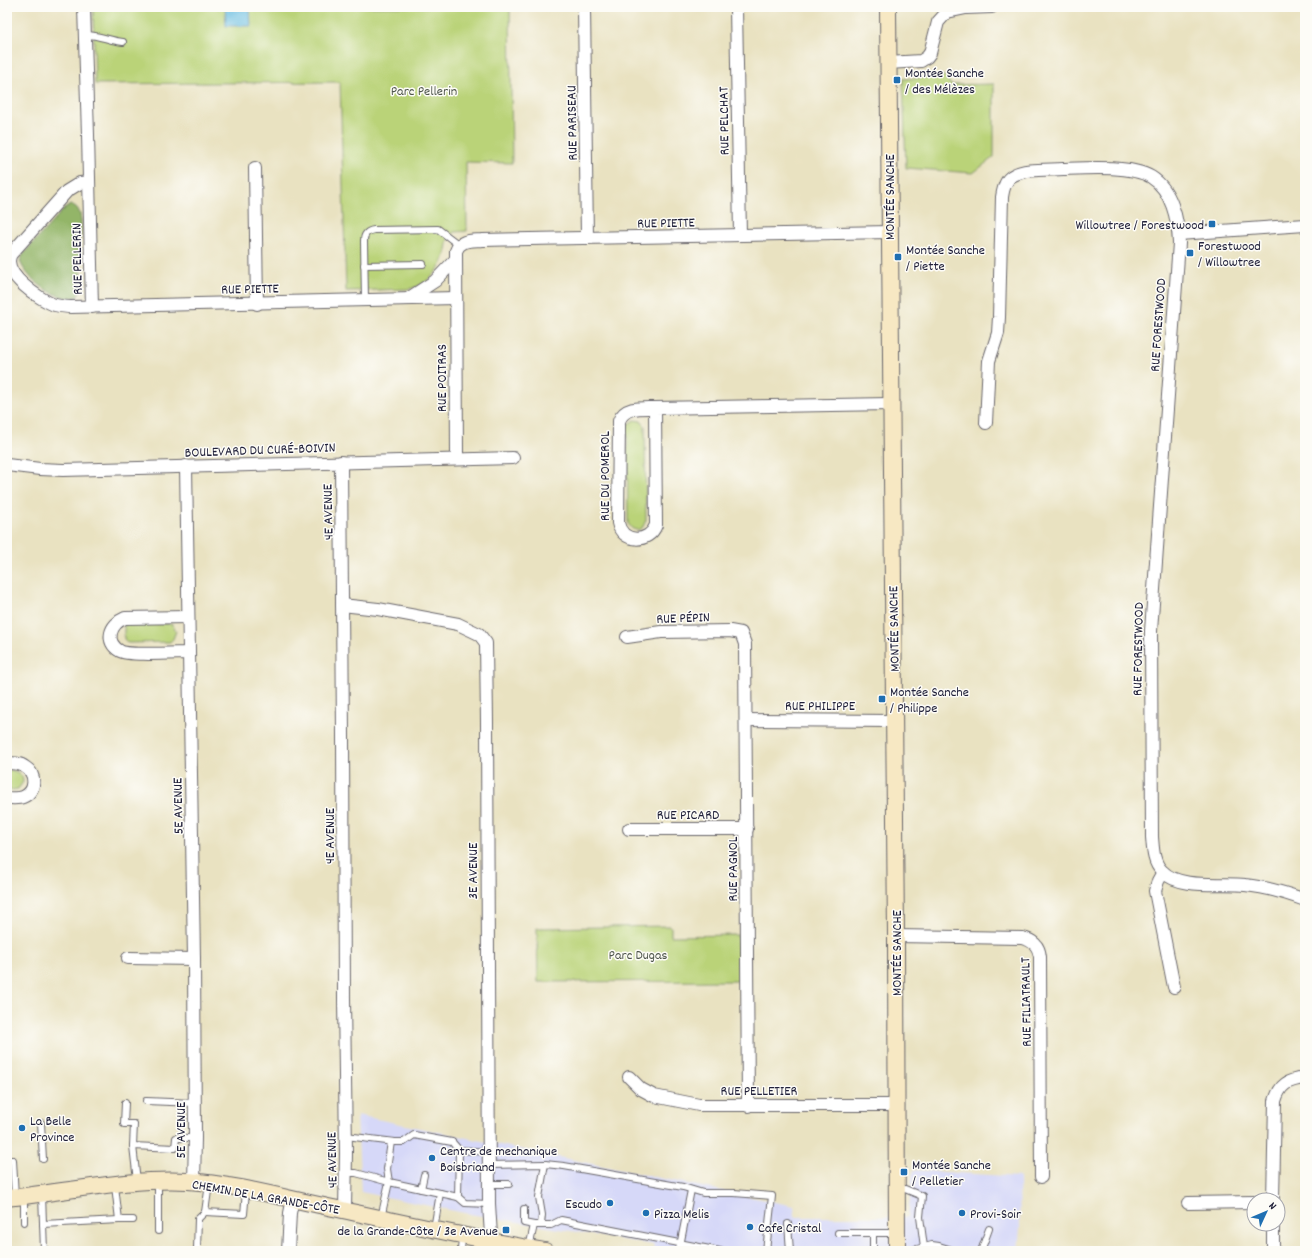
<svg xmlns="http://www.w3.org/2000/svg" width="1312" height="1258" viewBox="0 0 1312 1258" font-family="Dekko,sans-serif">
<rect width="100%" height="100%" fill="#fdfcf7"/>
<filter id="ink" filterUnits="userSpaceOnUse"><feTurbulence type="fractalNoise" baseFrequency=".025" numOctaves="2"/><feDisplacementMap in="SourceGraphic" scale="8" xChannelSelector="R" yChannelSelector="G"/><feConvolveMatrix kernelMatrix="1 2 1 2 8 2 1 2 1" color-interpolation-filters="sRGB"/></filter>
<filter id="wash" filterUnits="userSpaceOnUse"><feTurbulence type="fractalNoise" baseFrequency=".012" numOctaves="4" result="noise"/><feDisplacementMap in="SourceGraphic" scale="16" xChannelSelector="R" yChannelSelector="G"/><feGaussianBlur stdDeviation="0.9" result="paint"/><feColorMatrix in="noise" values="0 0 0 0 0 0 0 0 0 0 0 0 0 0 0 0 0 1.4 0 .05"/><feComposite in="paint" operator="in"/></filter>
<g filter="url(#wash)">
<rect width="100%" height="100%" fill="#e9e2c1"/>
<path fill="#d6d8f8" d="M357,1115L794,1206L795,1217H908L913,1170L1019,1177L1020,1227L1018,1251H653L654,1245L470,1214L361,1192Z"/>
<g fill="#bad378" stroke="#6e7a5a">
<path d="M93,7H510L512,163L466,162L467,231L454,232L449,236C446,243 447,251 444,258C439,273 424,286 409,289L346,291L340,82L95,84Z"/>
<path d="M945,76L951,85L994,84V157L973,173L906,168L903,79Z"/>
<path d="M634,420L641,421L645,426V430L646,520L643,527C637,532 631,530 628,523L627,430V425Z"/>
<path d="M124,623L172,624L176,631L173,639L170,642L128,643L124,639Z"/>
<path d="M7,770C15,770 23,773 23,782L18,789L7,791Z"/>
<path d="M671,926V936L738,935V981L538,982L537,928Z"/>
</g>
<path fill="#93b568" stroke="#5a6c52" d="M70,205C84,205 81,229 81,239H77V245H81L82,286L78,296C60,305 25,278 20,261L23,254L63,210Z"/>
<path fill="#64bbe1" stroke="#436e8e" d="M225,7H250L251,26H226Z"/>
</g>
<g filter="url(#ink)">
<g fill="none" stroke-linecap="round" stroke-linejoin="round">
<g stroke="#68656a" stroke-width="8">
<g id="lane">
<path d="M84,35C98,34 109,41 123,42"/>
<path d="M364,265L423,264"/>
<path d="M365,300L364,241C364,234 367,231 374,230L438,229L459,245"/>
<path d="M146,1101L195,1103"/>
<path d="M125,1103L124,1124H134L133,1146"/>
<path d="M41,1123L43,1159"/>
<path d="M346,1136L395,1142H404L414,1135L452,1142L459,1150"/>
<path d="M7,1160H13L15,1197"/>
<path d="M545,1164L564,1166L683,1187L703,1193H734L772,1196L766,1251"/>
<path d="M489,1165L545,1164L539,1197L542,1215L541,1224"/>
<path d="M346,1173H356L389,1182L387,1169L391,1142"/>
<path d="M137,1181L133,1146L175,1148L176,1138H195"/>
<path d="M489,1184H509"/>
<path d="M115,1186L119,1220"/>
<path d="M897,1188L905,1189L922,1196L920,1217L924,1247"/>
<path d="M421,1189L424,1175"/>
<path d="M440,1193L458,1197L465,1203L489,1204"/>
<path d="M42,1195L44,1251"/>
<path d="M24,1197V1222"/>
<path d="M458,1197L459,1150L489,1152"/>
<path d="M524,1209V1223L534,1225L529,1248"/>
<path d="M205,1212L244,1214L246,1191"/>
<path d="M381,1218L389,1182L440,1193L434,1229"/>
<path d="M43,1224L119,1220H133"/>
<path d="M788,1224L790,1251"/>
<path d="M534,1225H551L561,1220L720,1251"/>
<path d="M158,1231V1182"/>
<path d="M838,1233H896"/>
<path d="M197,1249L198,1219L205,1212L209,1184"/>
<path d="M461,1251L462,1237"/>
<path d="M679,1251L691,1190"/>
<path d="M873,1251V1233"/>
<path d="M909,1251L932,1245L939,1246L955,1251"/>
<path d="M981,1251L989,1229"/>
</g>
</g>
<g stroke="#68656a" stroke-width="14">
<g id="street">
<path d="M84,7L88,135L92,307"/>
<path d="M584,7L587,238"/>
<path d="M736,7L740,235"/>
<path d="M888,63L921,61L927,57L930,53L938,22L947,12L966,8L992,7"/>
<path d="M255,168L257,304"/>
<path d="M89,182L80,183L67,191L11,254C0,273 40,300 55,305C60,306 66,307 71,307L456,298"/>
<path d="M1179,234L1305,225"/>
<path d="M409,298L435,281L456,259"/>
<path d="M655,408L656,525C649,544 622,543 618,523L619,421C624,406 642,408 655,408L891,404"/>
<path d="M986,423L989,361L998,333L999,317L1002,197C1003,190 1005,180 1012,176C1023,168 1049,170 1063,169C1087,168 1131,165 1151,177C1172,190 1178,220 1179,243L1151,631L1152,837C1153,848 1153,863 1162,871C1180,890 1222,882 1245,885C1266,887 1286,893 1305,900"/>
<path d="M457,458L456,251C460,239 472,241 483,240L890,232"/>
<path d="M341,462L343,736L344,998L346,1153L345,1210"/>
<path d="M7,465L40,469L63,470L513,458"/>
<path d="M186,466L194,959L195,1138L194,1182"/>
<path d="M342,605L378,609L458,624L479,634L486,643L487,723L489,1204L492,1251"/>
<path d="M188,617L125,618C110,624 104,642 120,651C128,656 177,653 189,653"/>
<path d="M627,637L661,632L730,631L741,633L745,644L748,1106"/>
<path d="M746,720L894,721"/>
<path d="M7,763C13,763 20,763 25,767C37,774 36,792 23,797C18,799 12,798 7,798"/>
<path d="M629,829H747"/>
<path d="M1163,872L1158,881L1155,891L1174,987"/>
<path d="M896,936L1022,938C1033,940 1039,946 1040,957L1041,1177"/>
<path d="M128,958L194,959"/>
<path d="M629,1077L641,1089L654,1096L699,1105H896"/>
<path d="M1273,1200L1275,1101C1280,1084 1288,1080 1305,1078"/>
<path d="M1188,1203L1254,1202"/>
<path d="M288,1251L290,1213L293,1199"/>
<path d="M1273,1251V1224"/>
</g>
</g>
<g stroke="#68656a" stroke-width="18">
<g id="secondary">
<path d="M888,7L896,936L897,1251"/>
<path d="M7,1198C67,1192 127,1178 188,1181C232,1184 276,1196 319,1205C394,1221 469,1238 545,1251"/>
</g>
</g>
<use href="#lane" stroke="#fff" stroke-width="6"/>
<use href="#street" stroke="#fff" stroke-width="12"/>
<use href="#secondary" stroke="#f7e8c3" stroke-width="16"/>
</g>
</g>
<g fill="#1f6fb2" stroke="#fdfcf7" stroke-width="1.5">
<rect x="893" y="76" width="8" height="8" rx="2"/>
<rect x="1208" y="220" width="8" height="8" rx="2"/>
<rect x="1186" y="249" width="8" height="8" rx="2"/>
<rect x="894" y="253" width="8" height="8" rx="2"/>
<rect x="878" y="695" width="8" height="8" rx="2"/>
<circle cx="22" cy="1128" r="4"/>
<circle cx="432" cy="1158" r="4"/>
<rect x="900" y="1168" width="8" height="8" rx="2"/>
<circle cx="610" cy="1203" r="4"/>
<circle cx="646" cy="1213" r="4"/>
<circle cx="962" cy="1213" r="4"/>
<circle cx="750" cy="1227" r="4"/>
<rect x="502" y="1226" width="8" height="8" rx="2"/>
</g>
<g text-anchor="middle" stroke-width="3" stroke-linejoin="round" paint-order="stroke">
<g font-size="14" fill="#22223b" stroke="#fdfcf7" text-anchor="start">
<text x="905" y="77">Montée Sanche<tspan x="905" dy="16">/ des Mélèzes</tspan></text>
<text x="1204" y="229" text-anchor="end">Willowtree / Forestwood</text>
<text x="1198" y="250">Forestwood<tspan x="1198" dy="16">/ Willowtree</tspan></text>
<text x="906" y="254">Montée Sanche<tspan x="906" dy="16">/ Piette</tspan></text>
<text x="890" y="696">Montée Sanche<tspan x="890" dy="16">/ Philippe</tspan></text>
<text x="30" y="1125">La Belle<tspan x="30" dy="16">Province</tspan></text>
<text x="440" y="1155">Centre de mechanique<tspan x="440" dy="16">Boisbriand</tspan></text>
<text x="912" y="1169">Montée Sanche<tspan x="912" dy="16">/ Pelletier</tspan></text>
<text x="602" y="1208" text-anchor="end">Escudo</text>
<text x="654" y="1218">Pizza Melis</text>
<text x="970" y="1218">Provi-Soir</text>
<text x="758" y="1232">Cafe Cristal</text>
<text x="498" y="1235" text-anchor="end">de la Grande-Côte / 3e Avenue</text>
</g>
<g font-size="14" fill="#50574d" stroke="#fdfcf7">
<text x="424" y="95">Parc Pellerin</text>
<text x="638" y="959">Parc Dugas</text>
</g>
<g font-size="14" fill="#22223b" stroke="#fdfcf7">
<text transform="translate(723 121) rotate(-91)" y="5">RUE PELCHAT</text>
<text transform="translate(571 123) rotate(-91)" y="5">RUE PARISEAU</text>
<text transform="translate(889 197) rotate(-90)" y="5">MONTÉE SANCHE</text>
<text transform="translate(666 222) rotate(-1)" y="5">RUE PIETTE</text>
<text transform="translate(76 259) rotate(-91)" y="5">RUE PELLERIN</text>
<text transform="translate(250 288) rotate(-1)" y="5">RUE PIETTE</text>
<text transform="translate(1157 325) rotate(-86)" y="5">RUE FORESTWOOD</text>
<text transform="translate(441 378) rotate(-90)" y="5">RUE POITRAS</text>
<text transform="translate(260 449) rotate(-2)" y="5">BOULEVARD DU CURÉ-BOIVIN</text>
<text transform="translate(604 476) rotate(-90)" y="5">RUE DU POMEROL</text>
<text transform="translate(327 512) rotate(-91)" y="5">4E AVENUE</text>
<text transform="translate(683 617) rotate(-2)" y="5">RUE PÉPIN</text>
<text transform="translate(893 629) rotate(-91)" y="5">MONTÉE SANCHE</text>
<text transform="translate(1137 649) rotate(-89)" y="5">RUE FORESTWOOD</text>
<text x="820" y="710">RUE PHILIPPE</text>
<text transform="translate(177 806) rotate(-91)" y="5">5E AVENUE</text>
<text x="688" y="819">RUE PICARD</text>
<text transform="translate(329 836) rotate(-90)" y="5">4E AVENUE</text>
<text transform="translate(732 869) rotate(-90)" y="5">RUE PAGNOL</text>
<text transform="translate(472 871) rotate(-90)" y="5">3E AVENUE</text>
<text transform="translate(896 953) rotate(-90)" y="5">MONTÉE SANCHE</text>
<text transform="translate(1025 1002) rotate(-91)" y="5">RUE FILIATRAULT</text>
<text x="759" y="1095">RUE PELLETIER</text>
<text transform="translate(180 1130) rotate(-90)" y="5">5E AVENUE</text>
<text transform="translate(331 1160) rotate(-91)" y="5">4E AVENUE</text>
<text transform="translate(266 1196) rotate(10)" y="5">CHEMIN DE LA GRANDE-CÔTE</text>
</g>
</g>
<rect width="1312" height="1258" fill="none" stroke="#fdfcf7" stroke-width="24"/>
<g transform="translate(1266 1212) rotate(46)"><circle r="19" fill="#fdfcf7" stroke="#a5a5ac"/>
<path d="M0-3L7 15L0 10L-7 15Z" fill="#1f6fb2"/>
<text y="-6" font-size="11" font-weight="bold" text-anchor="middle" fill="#22223b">N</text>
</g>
</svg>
